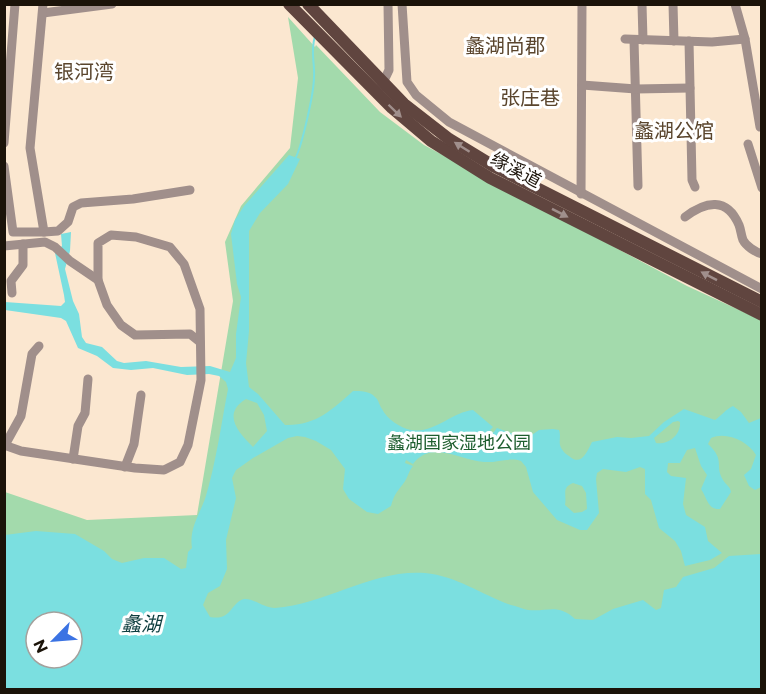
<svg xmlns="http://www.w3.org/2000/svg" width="766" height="694" viewBox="0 0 766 694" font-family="Montserrat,'Noto Sans SC',sans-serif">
<rect width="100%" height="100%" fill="#fbe7d0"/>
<path fill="#a3daac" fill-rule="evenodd" d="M288,17L315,47L316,45L380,112L424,145L687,286L761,320V689L5,690V492L87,520L197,515L233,301L225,242L241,206L290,148L298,78ZM36,622H72V658H36Z"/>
<path fill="#7bdfe0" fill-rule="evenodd" d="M289,155L300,159L288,184L260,213L249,231V331L246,363L249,387L258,394L285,425C315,426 332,410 353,391C360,391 370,391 375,397C379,400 379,405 382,409C387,419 400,428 411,430C434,434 452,412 473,410L493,427L490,430L493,433L497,428L522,437H529L539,430L553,429L559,430C561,436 559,440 560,445C561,449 565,454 569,456C581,467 587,452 592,442L617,437L631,438L649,436L664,422L684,409L715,420C722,415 725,410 733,406L741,412L749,423L761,418V487L755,490L749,486L744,475L751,469L756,455C748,441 726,431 711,438L708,444C726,461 714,465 723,480C726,485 730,486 731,492L720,509C708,510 707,498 701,489L707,475L701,466L695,448L687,450L680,463H668L667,472L671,476L686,478L683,504L686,515L705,527L708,541L722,553L710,560L685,566L681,551L675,541L659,528L651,500L645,494V469L640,467L626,472L603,469L597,473L596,479L599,513L587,530H580L557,520L533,492L526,467L521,461C509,457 497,463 484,462C461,461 432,439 413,464L406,460L405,463L413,466C408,472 408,478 403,484C396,493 394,495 391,506L378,514L367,512L349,499L343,489L345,469L331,450L316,441L305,437L297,436L288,438L253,458L236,470L232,478L236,498L226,540L227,569L220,586L208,593L203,605L210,617C232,621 230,603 244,599C253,598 264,608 275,608C326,604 373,569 425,573C457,576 482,595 511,605C516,606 523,609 528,610C548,612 558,603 575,619L593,620L613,609L643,600L656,610L661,608L664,590L676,587L683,577L714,568L729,556L761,554V689H5V535L36,531L75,534L104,551L112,559L122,563L144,558H164L181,569L186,568L188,552L192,548C189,529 199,515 205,499C216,463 221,425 228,389L226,382L219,376L209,374L187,375L153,368L131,370L113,368L97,356L78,348L66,321L61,318L5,310V302L61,306L65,302L64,295L55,253L62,246L61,234L71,232L70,251L65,269L73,301L79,314L82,337L86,343L102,347L117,361L124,363L146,361L181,367L210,366L230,372L236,358V334L241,297L237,284L231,234L235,220L244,206ZM246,399L257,403L264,415L267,431L253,447C239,433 221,414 246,399ZM678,421L680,422C681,435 668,445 656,443L654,438L673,422ZM573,483L582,486L586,493L587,509L582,512L574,513L565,505C567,494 561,488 573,483ZM36,622H72V658H36Z"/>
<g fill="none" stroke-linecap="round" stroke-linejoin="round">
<path stroke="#7bdfe0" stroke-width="2" d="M295,159C302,146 314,93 314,77C315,61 310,54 315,36"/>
<g stroke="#a08f8b" stroke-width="9">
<path d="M402,4L407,82L416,95L449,122L762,289"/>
<path d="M642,4L643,40"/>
<path d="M673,4L674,41"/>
<path d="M735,4L745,39L760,127"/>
<path d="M43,13L112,4"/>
<path d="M625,39L712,42L745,39"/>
<path d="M634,40L638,186"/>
<path d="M689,41L692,180L695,187"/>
<path d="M582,85L636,89L690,88"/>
<path d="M381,87L389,70L388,4"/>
<path d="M4,143L15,4"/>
<path d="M748,144L762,188"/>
<path d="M4,166L13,232H44L30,148L43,4"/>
<path d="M581,194L582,4"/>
<path d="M685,217C706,201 727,197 739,225C741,230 741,235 743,240C746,246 755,252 762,254"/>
<path d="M44,232L58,231L68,222L73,207L81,203L133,199L190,190"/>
<path d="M4,246L45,242L55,247L70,261L98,280L107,305L121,325L135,335L190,334L200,342"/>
<path d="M12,293L11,281L23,265V244"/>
<path d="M4,445L21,451L135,468L164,470L180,462L188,445L201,380L200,309L184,264L170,247L136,237L111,235L98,243V280"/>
<path d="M5,445L21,416L32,354L39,346"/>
<path d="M73,459L78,426L85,413L88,379"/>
<path d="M125,467L134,444L141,395"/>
</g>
<g stroke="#60453f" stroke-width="12">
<path d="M289,4L392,108L431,141L490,178L762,315"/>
<path d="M308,4L404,104L449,139L495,167L762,302"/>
</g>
</g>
<defs><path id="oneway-solid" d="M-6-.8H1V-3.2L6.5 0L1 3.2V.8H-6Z" transform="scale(1.5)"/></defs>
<g fill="#a08f8c">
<use href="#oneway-solid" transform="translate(395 111) rotate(44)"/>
<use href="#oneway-solid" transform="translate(462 147) rotate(-148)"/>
<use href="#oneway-solid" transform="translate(560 213) rotate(27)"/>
<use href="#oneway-solid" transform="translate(709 276) rotate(-153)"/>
</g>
<g text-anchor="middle" stroke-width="6" stroke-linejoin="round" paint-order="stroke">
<g font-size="18" fill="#1b1309" stroke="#fff">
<text transform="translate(516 170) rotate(28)" y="6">缘溪道</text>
</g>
<g font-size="18" fill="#1e5e2f" stroke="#fff">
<text x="459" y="449">蠡湖国家湿地公园</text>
</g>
<g font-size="20" fill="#5a452d" stroke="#fff">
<text x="505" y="53">蠡湖尚郡</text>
<text x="84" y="79">银河湾</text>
<text x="530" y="105">张庄巷</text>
<text x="674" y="138">蠡湖公馆</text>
</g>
<g font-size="20" font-style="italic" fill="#0e3e3f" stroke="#fff">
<text x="141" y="631">蠡湖</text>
</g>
</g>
<rect width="766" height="694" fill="none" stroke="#1b1309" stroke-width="12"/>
<g transform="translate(54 640) rotate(245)"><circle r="28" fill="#ffffff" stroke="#a4a19d" stroke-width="1.5"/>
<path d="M0-4.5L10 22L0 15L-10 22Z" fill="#3b73e3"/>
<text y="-9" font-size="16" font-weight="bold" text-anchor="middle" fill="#1b1309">N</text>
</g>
</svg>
